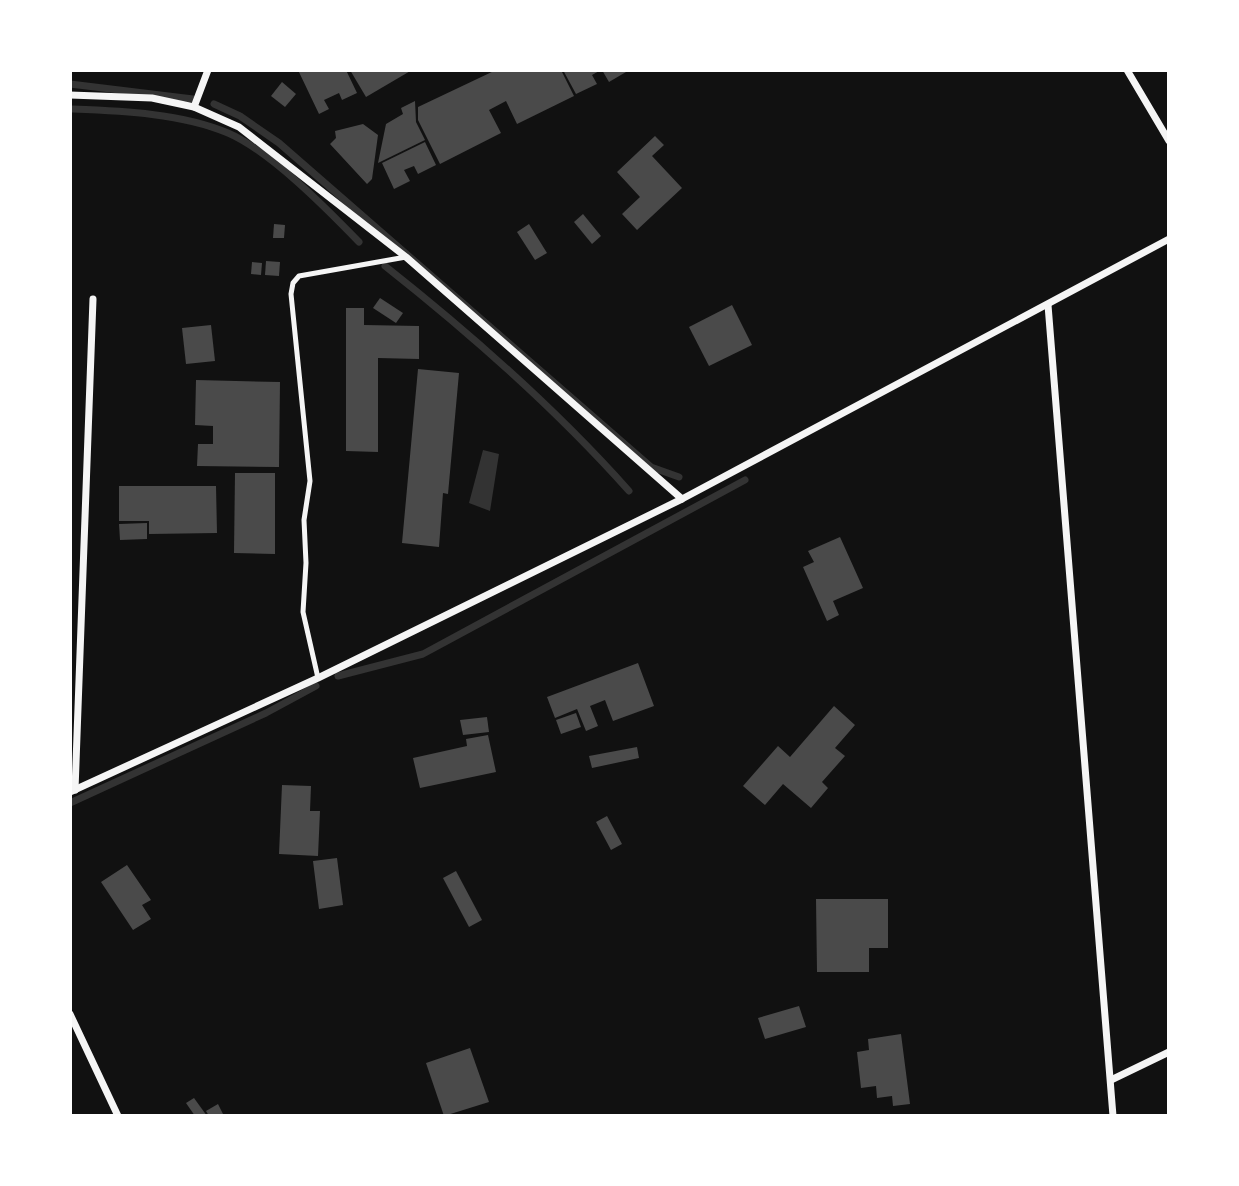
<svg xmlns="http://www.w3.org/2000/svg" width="1239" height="1186" viewBox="0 0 1239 1186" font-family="Karla,sans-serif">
<rect width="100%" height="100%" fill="#111"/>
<path fill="#333" d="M483,450L499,454L490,511L469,503Z"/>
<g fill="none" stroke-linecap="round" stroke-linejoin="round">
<g stroke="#333" stroke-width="7">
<path d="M70,84L193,99"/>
<path d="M214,104L240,116L279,143L651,467L679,477"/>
<path d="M70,109C121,111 181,113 228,133C270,151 327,209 359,242"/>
<path d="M385,266C471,334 556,409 629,491"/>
<path d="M338,676L423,654L745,480"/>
<path d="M70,803L266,713L316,686"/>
</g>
</g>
<g fill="#4a4a4a">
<path d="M298,70H346L357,93L342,100L339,93L324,100L329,109L319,114Z"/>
<path d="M350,70H412L366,97Z"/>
<path d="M496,70H561L574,96L517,124L506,101L489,110L501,133L440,164L418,120V107Z"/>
<path d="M563,70H601L592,75L597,84L576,94Z"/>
<path d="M602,70H625L626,72L609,82Z"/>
<path d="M282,82L296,94L285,107L271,96Z"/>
<path d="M415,101L416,122L425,140L378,163L386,124L403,114L401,108Z"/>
<path d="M363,124L378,135L372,179L367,184L330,144L336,138L335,131Z"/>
<path d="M655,136L664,145L652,156L682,188L637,230L622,214L640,197L617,172Z"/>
<path d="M425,142L436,165L418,174L414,166L404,170L410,181L394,189L382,163Z"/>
<path d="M583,214L601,236L592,244L574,222Z"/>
<path d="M274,224L285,225L284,238H273Z"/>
<path d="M529,224L547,253L535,260L517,232Z"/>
<path d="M266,261L280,262L279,276L265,275Z"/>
<path d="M252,262L262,263L261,275L251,274Z"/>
<path d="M380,298L403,313L396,323L373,308Z"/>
<path d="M732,305L752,345L709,366L689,327Z"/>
<path d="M346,308H364V325L419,326V359L378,358V452L346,451Z"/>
<path d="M211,325L215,361L186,364L182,328Z"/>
<path d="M418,369L459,373L448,494L443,493L439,547L402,543Z"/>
<path d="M196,380L280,382L279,467L197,466L198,444H213V426L195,425Z"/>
<path d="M235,473H275V554L234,553Z"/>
<path d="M119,486H216L217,533L149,534V521H119Z"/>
<path d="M147,523V539L120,540L119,524Z"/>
<path d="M840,537L863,588L833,601L839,615L827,621L803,567L814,562L808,551Z"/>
<path d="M638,663L654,706L613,721L605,700L590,706L598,726L586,731L577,709L555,718L547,697Z"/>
<path d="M834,706L855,725L835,748L845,756L822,782L828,788L811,808L783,784L765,805L743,786L778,746L790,757Z"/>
<path d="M576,713L581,727L561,734L556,720Z"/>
<path d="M487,717L489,732L463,735L460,720Z"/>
<path d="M488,735L496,772L420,788L413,758L467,746L466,739Z"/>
<path d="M637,747L639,758L592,768L589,756Z"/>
<path d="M282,785L311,786L310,811H320L318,856L279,854Z"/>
<path d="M607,816L622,844L611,850L596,822Z"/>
<path d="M337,858L343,905L319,909L313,861Z"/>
<path d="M127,865L151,900L142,905L151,919L133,930L101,882Z"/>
<path d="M456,871L482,920L469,927L443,878Z"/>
<path d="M816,899H888V948H869V972H817Z"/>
<path d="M799,1006L806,1027L765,1039L758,1018Z"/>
<path d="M901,1034L910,1104L893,1106L892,1096L877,1098L876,1086L861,1088L857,1052L869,1050L868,1039Z"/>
<path d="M470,1048L489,1102L444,1116L426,1063Z"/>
<path d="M194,1098L207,1116H195L186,1103Z"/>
<path d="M218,1104L224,1116H209L206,1111Z"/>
</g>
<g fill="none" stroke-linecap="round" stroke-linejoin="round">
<path stroke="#f5f5f5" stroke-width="5" d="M318,678L303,612L306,563L304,520L310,481L291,294L293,283L299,276L406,257"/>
<g stroke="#f5f5f5" stroke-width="7">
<path d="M1127,70L1169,141"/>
<path d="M70,95L152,98L194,107L239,127L406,257L682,499"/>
<path d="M194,107L208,70"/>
<path d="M1048,305L1113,1116"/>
<path d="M75,790L93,299"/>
<path d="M70,792L318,678L682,499L1169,239"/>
<path d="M70,1014L118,1116"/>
<path d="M1111,1080L1169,1052"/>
</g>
</g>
<rect width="1239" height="1186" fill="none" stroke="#ffffff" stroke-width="144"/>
</svg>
